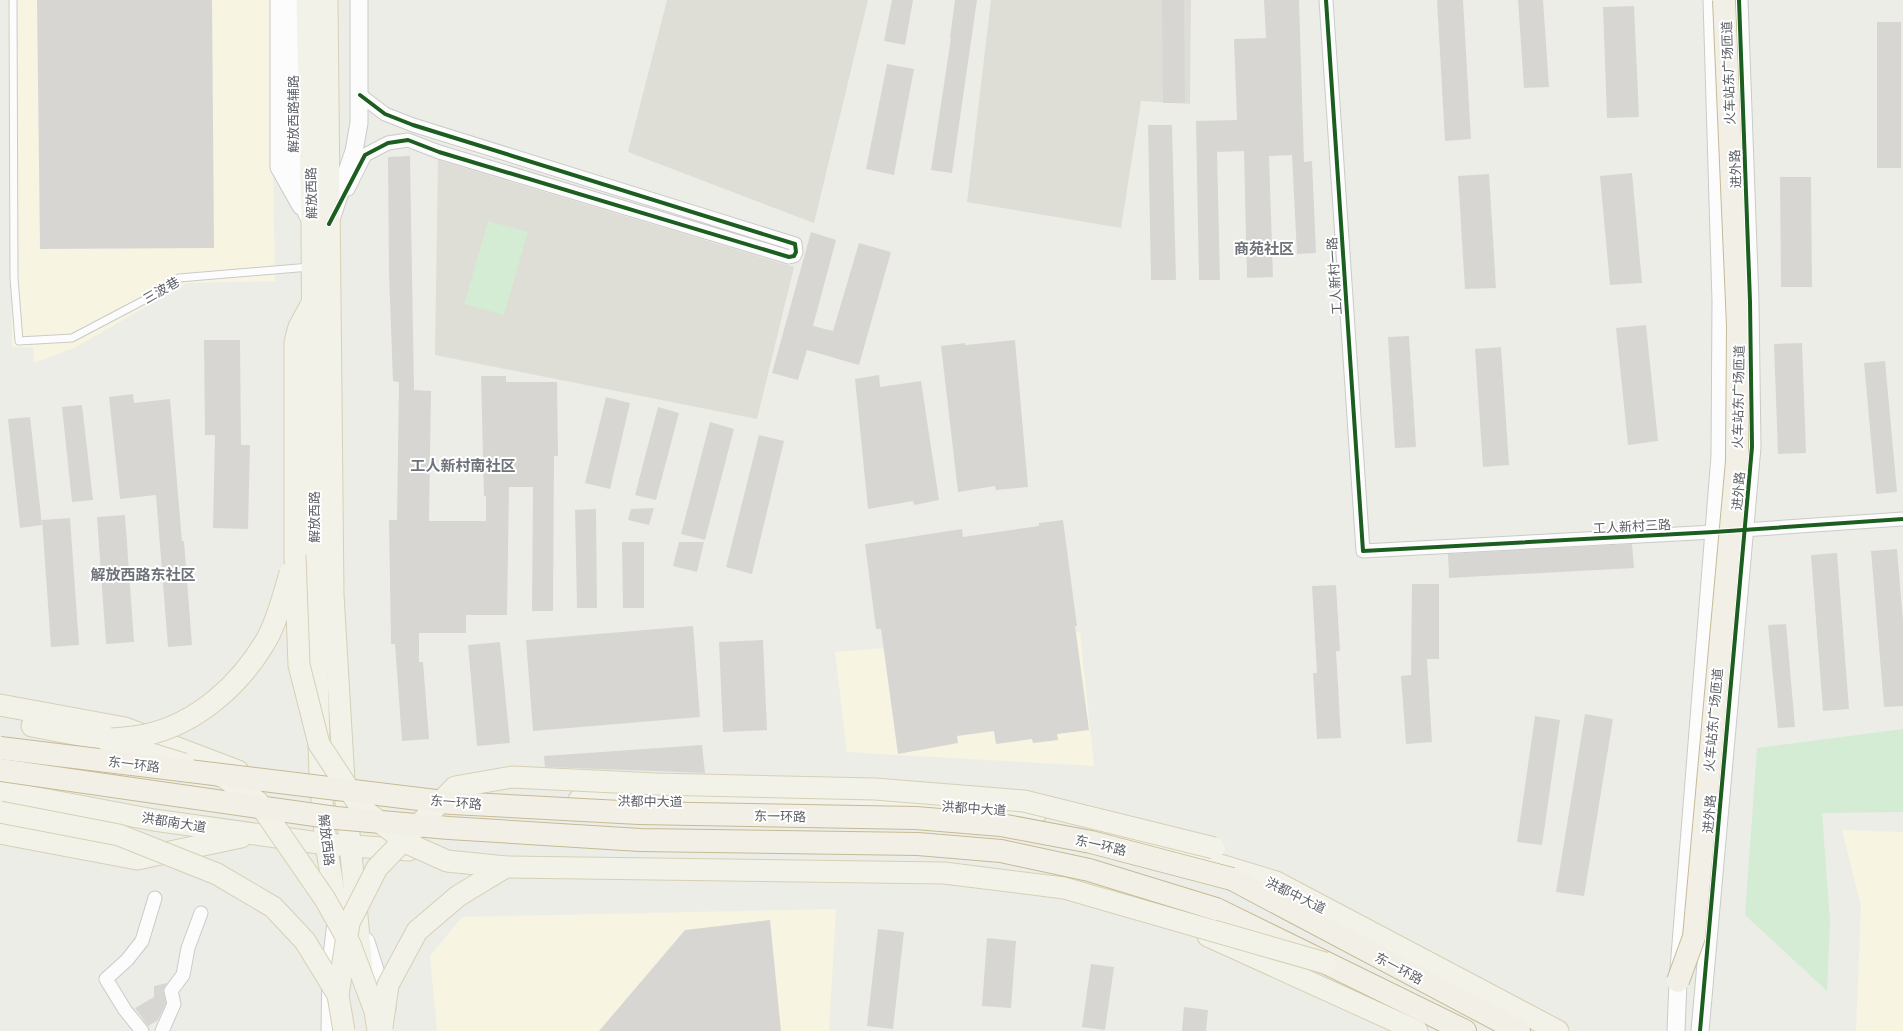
<svg xmlns="http://www.w3.org/2000/svg" width="1903" height="1031" viewBox="0 0 1903 1031" font-family="Manrope,'Noto Sans SC',sans-serif">
<rect width="100%" height="100%" fill="#edede8"/>
<g fill="#f7f4e1">
<path d="M8,0H270L275,281L187,283L76,347L34,363L33,347H12Z"/>
<path d="M1080,632L1094,766L847,752L835,652Z"/>
<path d="M1842,830L1903,832V1031H1856L1861,906Z"/>
<path d="M836,909L829,1031H437L430,956L462,917Z"/>
</g>
<g fill="#deddd6">
<path d="M667,0H868L814,223L628,152Z"/>
<path d="M991,0H1191L1190,104L1141,101L1121,228L967,202Z"/>
<path d="M438,160L794,267L757,419L435,355Z"/>
</g>
<g fill="#d4ebd4">
<path d="M488,221L528,232L504,315L464,304Z"/>
<path d="M1903,729V812L1822,813L1830,921L1827,991L1745,915L1757,748Z"/>
</g>
<g fill="#d7d6d3">
<path d="M37,0H212L214,248L40,249Z"/>
<path d="M892,0H913L905,45L884,41Z"/>
<path d="M955,0H977L952,173L931,170L951,38H950Z"/>
<path d="M1162,0H1184L1185,103H1163Z"/>
<path d="M1264,0H1299L1304,162L1312,161L1316,253L1297,254L1292,155L1269,156L1273,277L1247,278L1244,151L1217,152L1220,280H1199L1196,121L1237,120L1234,39L1266,38Z"/>
<path d="M1437,0H1463L1471,139L1445,141Z"/>
<path d="M1518,0H1543L1549,87L1524,88Z"/>
<path d="M1634,6L1639,117L1607,118L1603,7Z"/>
<rect x="1877" y="22" width="24" height="146"/>
<path d="M887,64L914,69L894,175L866,169Z"/>
<path d="M1148,125H1172L1176,280H1151Z"/>
<path d="M410,156L414,390L431,391L429,521H486V496H484L481,376H506V382H557L558,456H554L553,611H532L533,487H509L507,615H466V633H419V662H423L429,739L402,741L395,644H391L389,520H397L399,382L393,381L389,274L388,157Z"/>
<path d="M1632,173L1642,283L1610,285L1600,176Z"/>
<path d="M1489,174L1496,288L1465,289L1458,176Z"/>
<path d="M1780,177H1811L1812,287H1781Z"/>
<path d="M811,232L836,240L813,326L833,331L859,243L891,252L859,365L807,350L798,380L772,373Z"/>
<path d="M1646,325L1658,441L1628,445L1616,328Z"/>
<path d="M1409,336L1416,447L1395,448L1388,337Z"/>
<path d="M204,340H240L241,445H250L248,529L213,528L215,435H205Z"/>
<path d="M1015,340L1028,487L996,490L995,486L958,492L941,346L965,343V345Z"/>
<path d="M1802,343L1806,453L1778,454L1774,344Z"/>
<path d="M1501,347L1509,465L1483,467L1475,349Z"/>
<path d="M1885,361L1897,492L1876,494L1864,363Z"/>
<path d="M879,375L880,387L921,381L939,500L914,505L913,501L868,509L855,379Z"/>
<path d="M133,394L134,403L170,399L182,541H184L192,645L168,647L156,495L120,499L109,397Z"/>
<path d="M606,397L630,403L610,489L585,483Z"/>
<path d="M82,405L93,500L72,502L62,407Z"/>
<path d="M658,407L679,413L656,500L635,495Z"/>
<path d="M30,417L42,525L20,528L8,419Z"/>
<path d="M710,422L734,429L705,540L681,534Z"/>
<path d="M759,435L784,441L752,574L726,567Z"/>
<path d="M654,508L649,525L628,520L631,509Z"/>
<path d="M596,509L597,608H577L575,510Z"/>
<path d="M125,515L134,642L106,644L97,517Z"/>
<path d="M70,518L79,645L51,647L42,520Z"/>
<path d="M1063,520L1077,626H1075L1089,730L1057,734L1058,740L1033,743L1032,739L996,744L994,731L957,736L958,743L898,754L881,629H876L865,544L962,529L963,537L1039,526V523Z"/>
<path d="M622,542H644V608H623Z"/>
<path d="M679,542H704L697,572L673,566Z"/>
<path d="M1632,544L1634,568L1449,578L1448,554Z"/>
<path d="M1897,549L1903,621V706L1884,707L1871,551Z"/>
<path d="M1837,553L1849,709L1823,711L1811,555Z"/>
<path d="M1412,584H1439V659H1427L1432,742L1406,744L1401,676L1411,675Z"/>
<path d="M1336,585L1340,651H1336L1341,738L1317,739L1313,673H1317L1312,586Z"/>
<path d="M1786,624L1795,727L1778,728L1768,625Z"/>
<path d="M693,626L700,717L533,731L526,640Z"/>
<path d="M763,640L767,730L723,732L719,642Z"/>
<path d="M500,642L510,743L477,746L468,645Z"/>
<path d="M1585,714L1613,719L1584,896L1556,892Z"/>
<path d="M1535,716L1560,720L1542,845L1517,842Z"/>
<path d="M702,745L705,773L545,767L544,756Z"/>
<path d="M770,920L781,1031H599L685,930Z"/>
<path d="M878,929L904,932L893,1029L867,1026Z"/>
<path d="M987,938L1016,941L1011,1008L982,1006Z"/>
<path d="M1091,964L1114,967L1105,1030L1082,1027Z"/>
<path d="M167,983L163,990L166,1003L158,1020L148,1026L135,1008L154,997V986Z"/>
<path d="M1184,1007L1208,1010L1206,1031H1182Z"/>
</g>
<g fill="none" stroke-linecap="round" stroke-linejoin="round">
<g stroke="#cacac9" stroke-width="9">
<path id="service" d="M13,0L14,278L19,341L72,338L152,296L179,278L310,267"/>
</g>
<g stroke="#cacac9" stroke-width="15">
<g id="minor">
<path d="M1326,0L1363,551L1714,532L1903,519"/>
<path d="M348,189L365,155L388,143L408,140L439,152L789,257L794,256L796,252L795,244L413,125L385,114L360,95"/>
<path d="M142,1031L125,1010L106,979L127,960L142,941L155,898"/>
<path d="M162,1031L174,1004L171,991L183,975L188,948L201,913"/>
</g>
</g>
<g stroke="#cacac9" stroke-width="19">
<g id="tertiary">
<path d="M279,0V167L301,206"/>
<path d="M332,216L354,151L359,123V0"/>
<path d="M1676,1031L1678,981L1720,456L1721,301L1712,0"/>
<path d="M1700,1031L1752,447L1750,302L1739,0"/>
</g>
</g>
<g stroke="#cacbca" stroke-width="21">
<g id="secondary">
<path d="M293,0V165L308,214"/>
<path d="M365,942L386,1008"/>
<path d="M331,1031L332,965L338,913"/>
</g>
</g>
<g stroke="#d6d0b4" stroke-width="23">
<g id="primary">
<path d="M307,0L312,225L314,554L320,778L326,844L339,924"/>
<path d="M327,0L333,595L344,781L362,968"/>
<path d="M295,555V342L299,327L311,305"/>
<path d="M0,705L125,728L238,771"/>
<path d="M32,726L106,740"/>
<path d="M0,791L154,820L326,844L409,850"/>
<path d="M579,800L935,805L1036,813"/>
<path d="M1111,832L1276,882L1558,1031"/>
<path d="M0,833L137,859L241,837"/>
<path d="M1208,936L1417,1031"/>
</g>
</g>
<g stroke="#c6ba94" stroke-width="24">
<g id="trunk">
<path d="M1232,879L1519,1031"/>
<path d="M1216,909L1465,1031"/>
</g>
</g>
<use href="#service" stroke="#fcfcfc" stroke-width="7"/>
<use href="#minor" stroke="#fcfcfc" stroke-width="13"/>
<use href="#tertiary" stroke="#fcfcfc" stroke-width="17"/>
<use href="#secondary" stroke="#fcfcfc" stroke-width="19"/>
<use href="#primary" stroke="#f3f2e9" stroke-width="21"/>
<use href="#trunk" stroke="#f2f0e6" stroke-width="22"/>
<g stroke="#d6d0b4" stroke-width="23" stroke-linecap="butt">
<g id="primary-bridge">
<path d="M295,555L299,665L319,744L361,808L409,844L447,861L506,867L944,873L1064,888L1325,963"/>
<path d="M112,739C123,738 134,737 145,735C198,724 243,682 268,637C278,618 284,594 290,573"/>
<path d="M106,740L184,764"/>
<path d="M215,774L224,777L258,802L325,899L350,944L375,1011L378,1031"/>
<path d="M0,812L119,835L217,874L273,907L305,941L338,995"/>
<path d="M382,1027L388,985L417,931L458,896L506,867"/>
<path d="M344,1031L338,995L349,923L377,868L455,787L512,777L656,784L875,789L1024,801L1214,848"/>
</g>
</g>
<g stroke="#c6ba94" stroke-width="24" stroke-linecap="butt">
<g id="trunk-bridge">
<path d="M0,748L452,803L639,813L916,818L1001,825L1091,842L1232,879"/>
<path d="M0,770L336,818L449,828L640,840L918,844L1001,851L1089,870L1216,909"/>
<path d="M1678,981L1694,937L1737,461L1738,326L1724,0"/>
</g>
</g>
<use href="#primary-bridge" stroke="#f3f2e9" stroke-width="21"/>
<use href="#trunk-bridge" stroke="#f2f0e6" stroke-width="22"/>
<g stroke="#fff" stroke-width="6">
<g id="cycleway">
<path d="M1326,0L1363,551L1714,532L1903,519"/>
<path d="M329,224L365,155L388,143L408,140L439,152L789,257L794,256L796,252L795,244L413,125L385,114L360,95"/>
<path d="M1700,1031L1752,447L1750,302L1739,0"/>
</g>
</g>
<use href="#cycleway" stroke="#1b5e20" stroke-width="4"/>
</g>
<g text-anchor="middle" stroke-width="4" stroke-linejoin="round" paint-order="stroke">
<g font-size="13" fill="#5d6167" stroke="#fff">
<text transform="translate(1728 73) rotate(-92)" y="5">火车站东广场匝道</text>
<text transform="translate(293 114) rotate(-90)" y="5">解放西路辅路</text>
<text transform="translate(1735 169) rotate(-92)" y="5">进外路</text>
<text transform="translate(311 193) rotate(-91)" y="5">解放西路</text>
<text transform="translate(1334 276) rotate(-94)" y="5">工人新村一路</text>
<text transform="translate(161 290) rotate(-30)" y="5">三波巷</text>
<text transform="translate(1738 397) rotate(-89)" y="5">火车站东广场匝道</text>
<text transform="translate(1738 491) rotate(-85)" y="5">进外路</text>
<text transform="translate(314 517) rotate(-90)" y="5">解放西路</text>
<text transform="translate(1632 526) rotate(-3)" y="5">工人新村三路</text>
<text transform="translate(1713 720) rotate(-85)" y="5">火车站东广场匝道</text>
<text transform="translate(134 764) rotate(7)" y="5">东一环路</text>
<text transform="translate(650 801) rotate(1)" y="5">洪都中大道</text>
<text transform="translate(456 802) rotate(5)" y="5">东一环路</text>
<text transform="translate(974 808) rotate(4)" y="5">洪都中大道</text>
<text transform="translate(1709 814) rotate(-85)" y="5">进外路</text>
<text transform="translate(780 816) rotate(1)" y="5">东一环路</text>
<text transform="translate(174 822) rotate(9)" y="5">洪都南大道</text>
<text transform="translate(327 840) rotate(83)" y="5">解放西路</text>
<text transform="translate(1101 845) rotate(13)" y="5">东一环路</text>
<text transform="translate(1296 895) rotate(26)" y="5">洪都中大道</text>
<text transform="translate(1399 968) rotate(28)" y="5">东一环路</text>
</g>
<g font-size="15" font-weight="bold" fill="#6e7379" stroke="#fff">
<text x="1264" y="254">商苑社区</text>
<text x="463" y="471">工人新村南社区</text>
<text x="143" y="580">解放西路东社区</text>
</g>
</g>
</svg>
